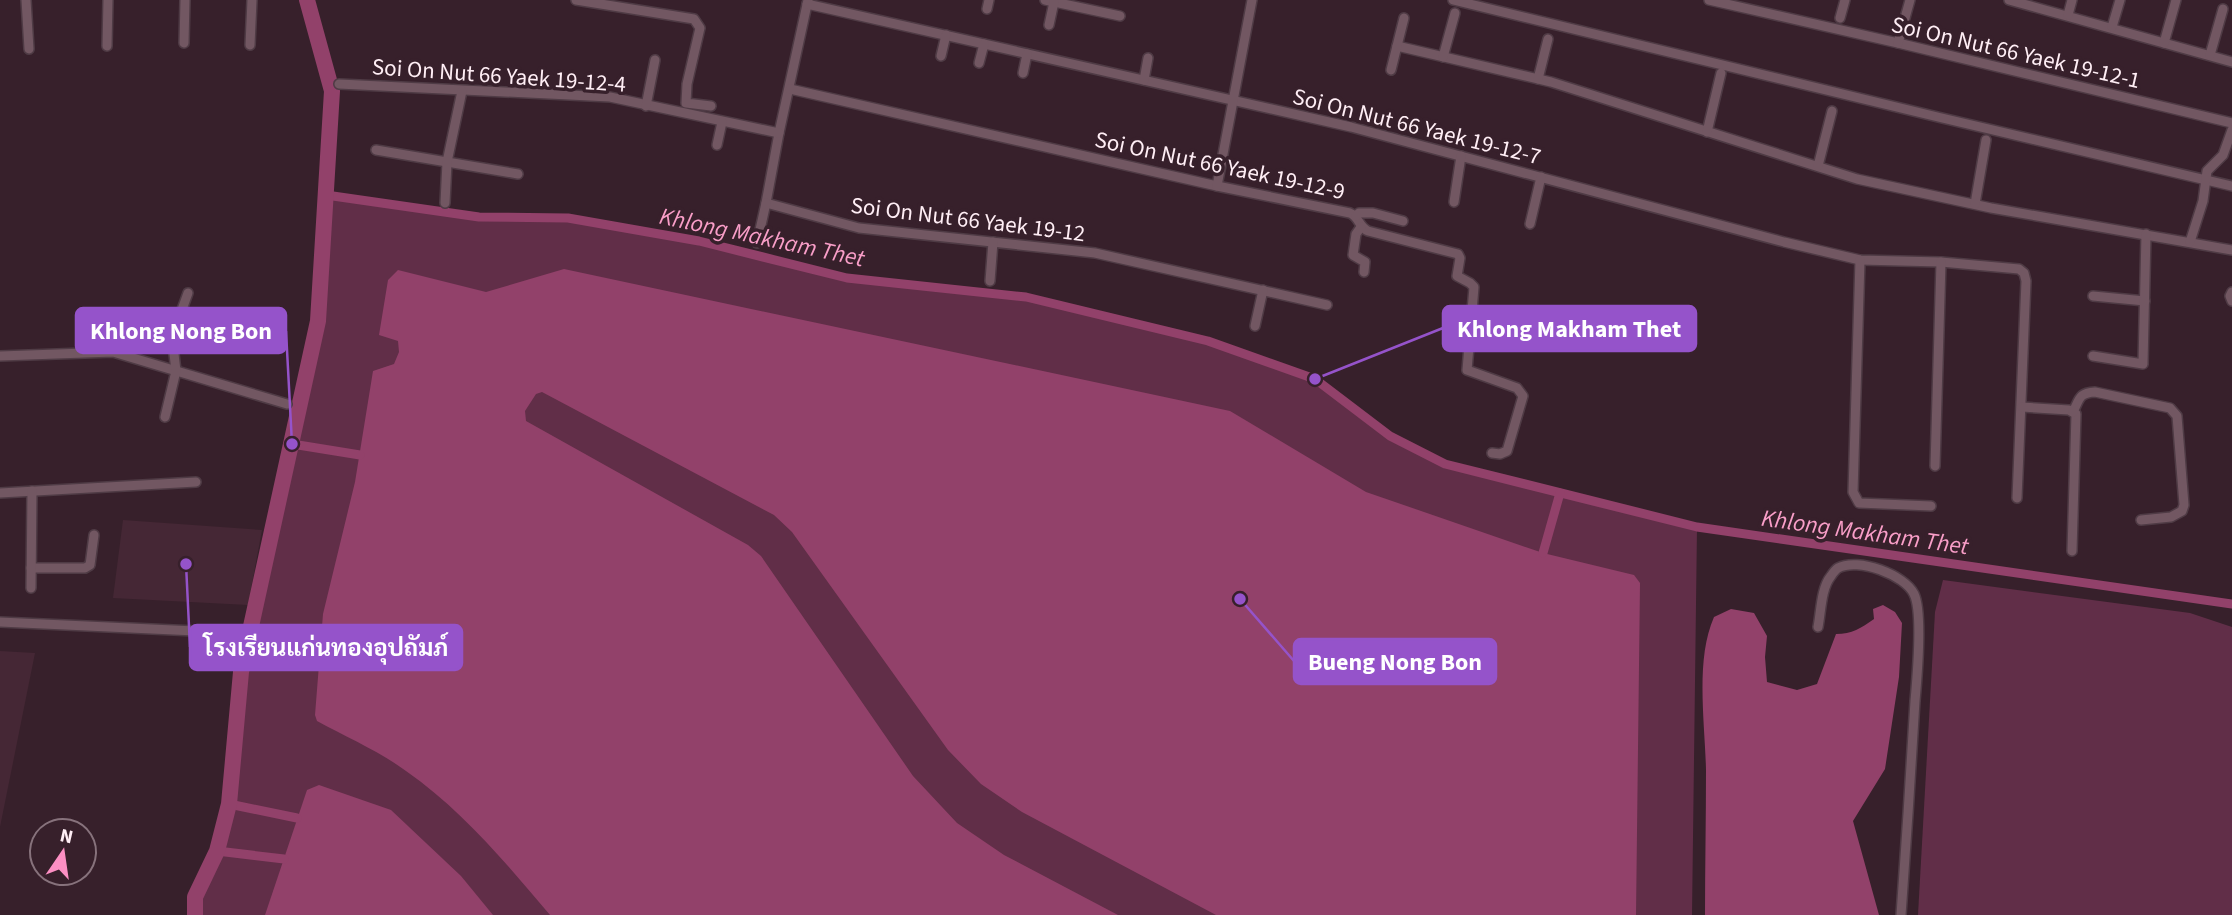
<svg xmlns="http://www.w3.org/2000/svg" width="2232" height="915" viewBox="0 0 2232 915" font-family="'Source Sans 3',Sarabun,sans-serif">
<rect width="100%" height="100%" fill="#37202b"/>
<g fill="#452735">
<path d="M123,520L262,530L248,605L113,598Z"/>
<path d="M0,651L35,653L0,827Z"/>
</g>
<g fill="#612e48">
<path d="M326,195L479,217L568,218L699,241L847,278L1026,297L1208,341L1315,379L1390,436L1445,464L1697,527L1692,915H195V897L217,851L229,804L241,672L318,321Z"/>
<path d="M1943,580L2190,613L2232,627V915H1918L1935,612Z"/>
</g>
<g fill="#92416a">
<path d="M564,269L1230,411L1366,492L1543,553L1634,575L1640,583L1636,915H1216L1022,812L981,784L948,750L792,532L774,515L542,392L536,394L525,411L526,421L748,545L761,556L913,776L957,823L1004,855L1118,915H550C506,863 462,810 406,771C379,751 346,737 317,721L315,715L323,614L355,482L373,371L394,364L399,352L398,341L379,335L388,280L398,270L486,292Z"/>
<path d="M1883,605L1895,612L1902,623L1899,677L1885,769L1853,821L1879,915H1705C1705,867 1706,819 1706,770C1705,723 1695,660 1714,617L1731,609L1754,613L1767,636L1765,657L1767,682L1797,690L1817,684L1836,634C1852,634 1861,628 1874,619L1873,609Z"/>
<path d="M319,785L391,810L461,876L493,915H265L307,790Z"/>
</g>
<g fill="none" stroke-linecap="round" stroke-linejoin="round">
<g stroke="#92416a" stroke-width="9">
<path d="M326,195L479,217L568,218L699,241L847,278L1026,297L1208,341L1315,379L1390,436L1445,464L1697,527L2232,604"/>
<path d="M292,444L360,455"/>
<path d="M1543,553L1560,493"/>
<path d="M229,804L297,818"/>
<path d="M217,851L284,859"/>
</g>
<path stroke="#92416a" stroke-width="16" d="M195,915V897L217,851L229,804L241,672L318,321L332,91L307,0"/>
<g stroke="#4f3b45" stroke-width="12">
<g id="minor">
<path d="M26,0L29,49"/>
<path d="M576,0L694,19L700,28L687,84L686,103L711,106"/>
<path d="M808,0L779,133L766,203L859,228L1095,253L1327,305"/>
<path d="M1045,0L1120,16"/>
<path d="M1453,0L1942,118L2232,186"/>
<path d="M1709,0L1898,43L2232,123"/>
<path d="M2009,0L2232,62"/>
<path d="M807,4L1351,127L1784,242L1860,260L1941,262L2019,269L2024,273L2026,281L2017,498"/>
<path d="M987,9L989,0"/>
<path d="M2068,15L2072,0"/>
<path d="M1840,18L1845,0"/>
<path d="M1049,25L1054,2"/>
<path d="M2112,27L2120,0"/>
<path d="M184,43L185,0"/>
<path d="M1898,43L1910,0"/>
<path d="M2164,43L2176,0"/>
<path d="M250,45L252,0"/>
<path d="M107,46L108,0"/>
<path d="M1397,46L1551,82L1857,179L1991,208L2232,250"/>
<path d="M2210,55L2223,9"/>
<path d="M941,56L946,35"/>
<path d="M1443,57L1455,13"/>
<path d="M979,63L984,44"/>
<path d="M1391,70L1404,18"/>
<path d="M1023,73L1027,54"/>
<path d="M1538,79L1548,39"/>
<path d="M1144,80L1148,58"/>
<path d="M339,84L610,97L779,133"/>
<path d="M790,89L1217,186L1350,213C1359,217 1359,227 1368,231L1458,254L1460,258L1457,276L1470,283L1474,287L1467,370L1517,388L1523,396L1507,451L1500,454L1492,453"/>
<path d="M646,106L655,60"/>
<path d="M1707,132L1721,73"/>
<path d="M717,145L722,122"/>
<path d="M376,150L518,174"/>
<path d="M1818,166L1832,111"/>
<path d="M1217,186L1252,0"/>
<path d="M1454,202L1461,156"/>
<path d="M445,203L447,162L462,91"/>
<path d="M1975,204L1986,140"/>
<path d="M1356,216L1359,213H1373L1403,221"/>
<path d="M1530,224L1541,177"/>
<path d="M1361,227L1356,234L1353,255L1365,262L1364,272"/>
<path d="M2190,242L2203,201L2207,171L2223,155L2232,130"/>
<path d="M757,243L766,203"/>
<path d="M1860,260L1853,492L1859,503L1931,506"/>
<path d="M990,281L993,242"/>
<path d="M2232,292L2230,296L2232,301"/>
<path d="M2093,296L2145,301"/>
<path d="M1255,326L1263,290"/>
<path d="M0,356L113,352L287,404"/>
<path d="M2093,356L2143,364L2146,234"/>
<path d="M2022,407L2069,410L2076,414L2072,551"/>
<path d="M2073,412C2080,398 2079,393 2095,392L2170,408L2177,416L2184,505L2182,511L2171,517L2141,520"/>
<path d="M165,417L176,371L172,337L188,293"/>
<path d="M1935,466L1941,262"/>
<path d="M0,493L196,482"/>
<path d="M31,568H85L90,565L94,535"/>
<path d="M31,588L32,491"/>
<path d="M0,622L217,632"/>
<path d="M1818,627C1821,612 1821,588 1831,576C1833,573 1835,570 1838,568C1858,557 1905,575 1914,594C1923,612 1917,679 1915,701C1911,772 1906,844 1901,915"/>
</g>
</g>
<use href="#minor" stroke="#725762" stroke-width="9"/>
</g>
<g text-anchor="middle" stroke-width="7" stroke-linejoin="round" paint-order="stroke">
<g font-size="23" fill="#ffeef5" stroke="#37202b">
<text transform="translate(2016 52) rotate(13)" y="8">Soi On Nut 66 Yaek 19-12-1</text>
<text transform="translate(499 75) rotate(4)" y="8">Soi On Nut 66 Yaek 19-12-4</text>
<text transform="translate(1417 126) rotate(14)" y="8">Soi On Nut 66 Yaek 19-12-7</text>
<text transform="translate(1220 165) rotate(12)" y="8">Soi On Nut 66 Yaek 19-12-9</text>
<text transform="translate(968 219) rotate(7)" y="8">Soi On Nut 66 Yaek 19-12</text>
</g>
<g font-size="24" font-style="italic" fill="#f99ec8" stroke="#37202b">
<text transform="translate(762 237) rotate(12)" y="8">Khlong Makham Thet</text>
<text transform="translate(1865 532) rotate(8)" y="8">Khlong Makham Thet</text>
</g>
</g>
<path fill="none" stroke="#9553ca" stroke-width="2.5" d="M1315 379L1443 328M292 444L286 331M186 564L190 647M1240 599L1294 661"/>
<g fill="#9553ca" stroke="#37202b" stroke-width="2.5">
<circle cx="1315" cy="379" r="7"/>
<circle cx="292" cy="444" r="7"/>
<circle cx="186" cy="564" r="7"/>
<circle cx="1240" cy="599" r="7"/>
</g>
<g fill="#9553ca" stroke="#9553ca" stroke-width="2.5">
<rect x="1443" y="306" width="253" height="45" rx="7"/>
<rect x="76" y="308" width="210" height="45" rx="7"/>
<rect x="190" y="625" width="272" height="45" rx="7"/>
<rect x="1294" y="639" width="202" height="45" rx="7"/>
</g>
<g font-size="24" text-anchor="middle" font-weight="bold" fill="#fff">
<text x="1569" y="337">Khlong Makham Thet</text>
<text x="181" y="339">Khlong Nong Bon</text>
<text x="326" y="656">โรงเรียนแก่นทองอุปถัมภ์</text>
<text x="1395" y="670">Bueng Nong Bon</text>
</g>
<g transform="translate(63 852) rotate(13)"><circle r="33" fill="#37202b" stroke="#87727c" stroke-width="2"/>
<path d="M0-5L12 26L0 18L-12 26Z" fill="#fc8fc3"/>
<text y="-10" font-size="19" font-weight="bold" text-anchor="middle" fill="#ffeef5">N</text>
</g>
</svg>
